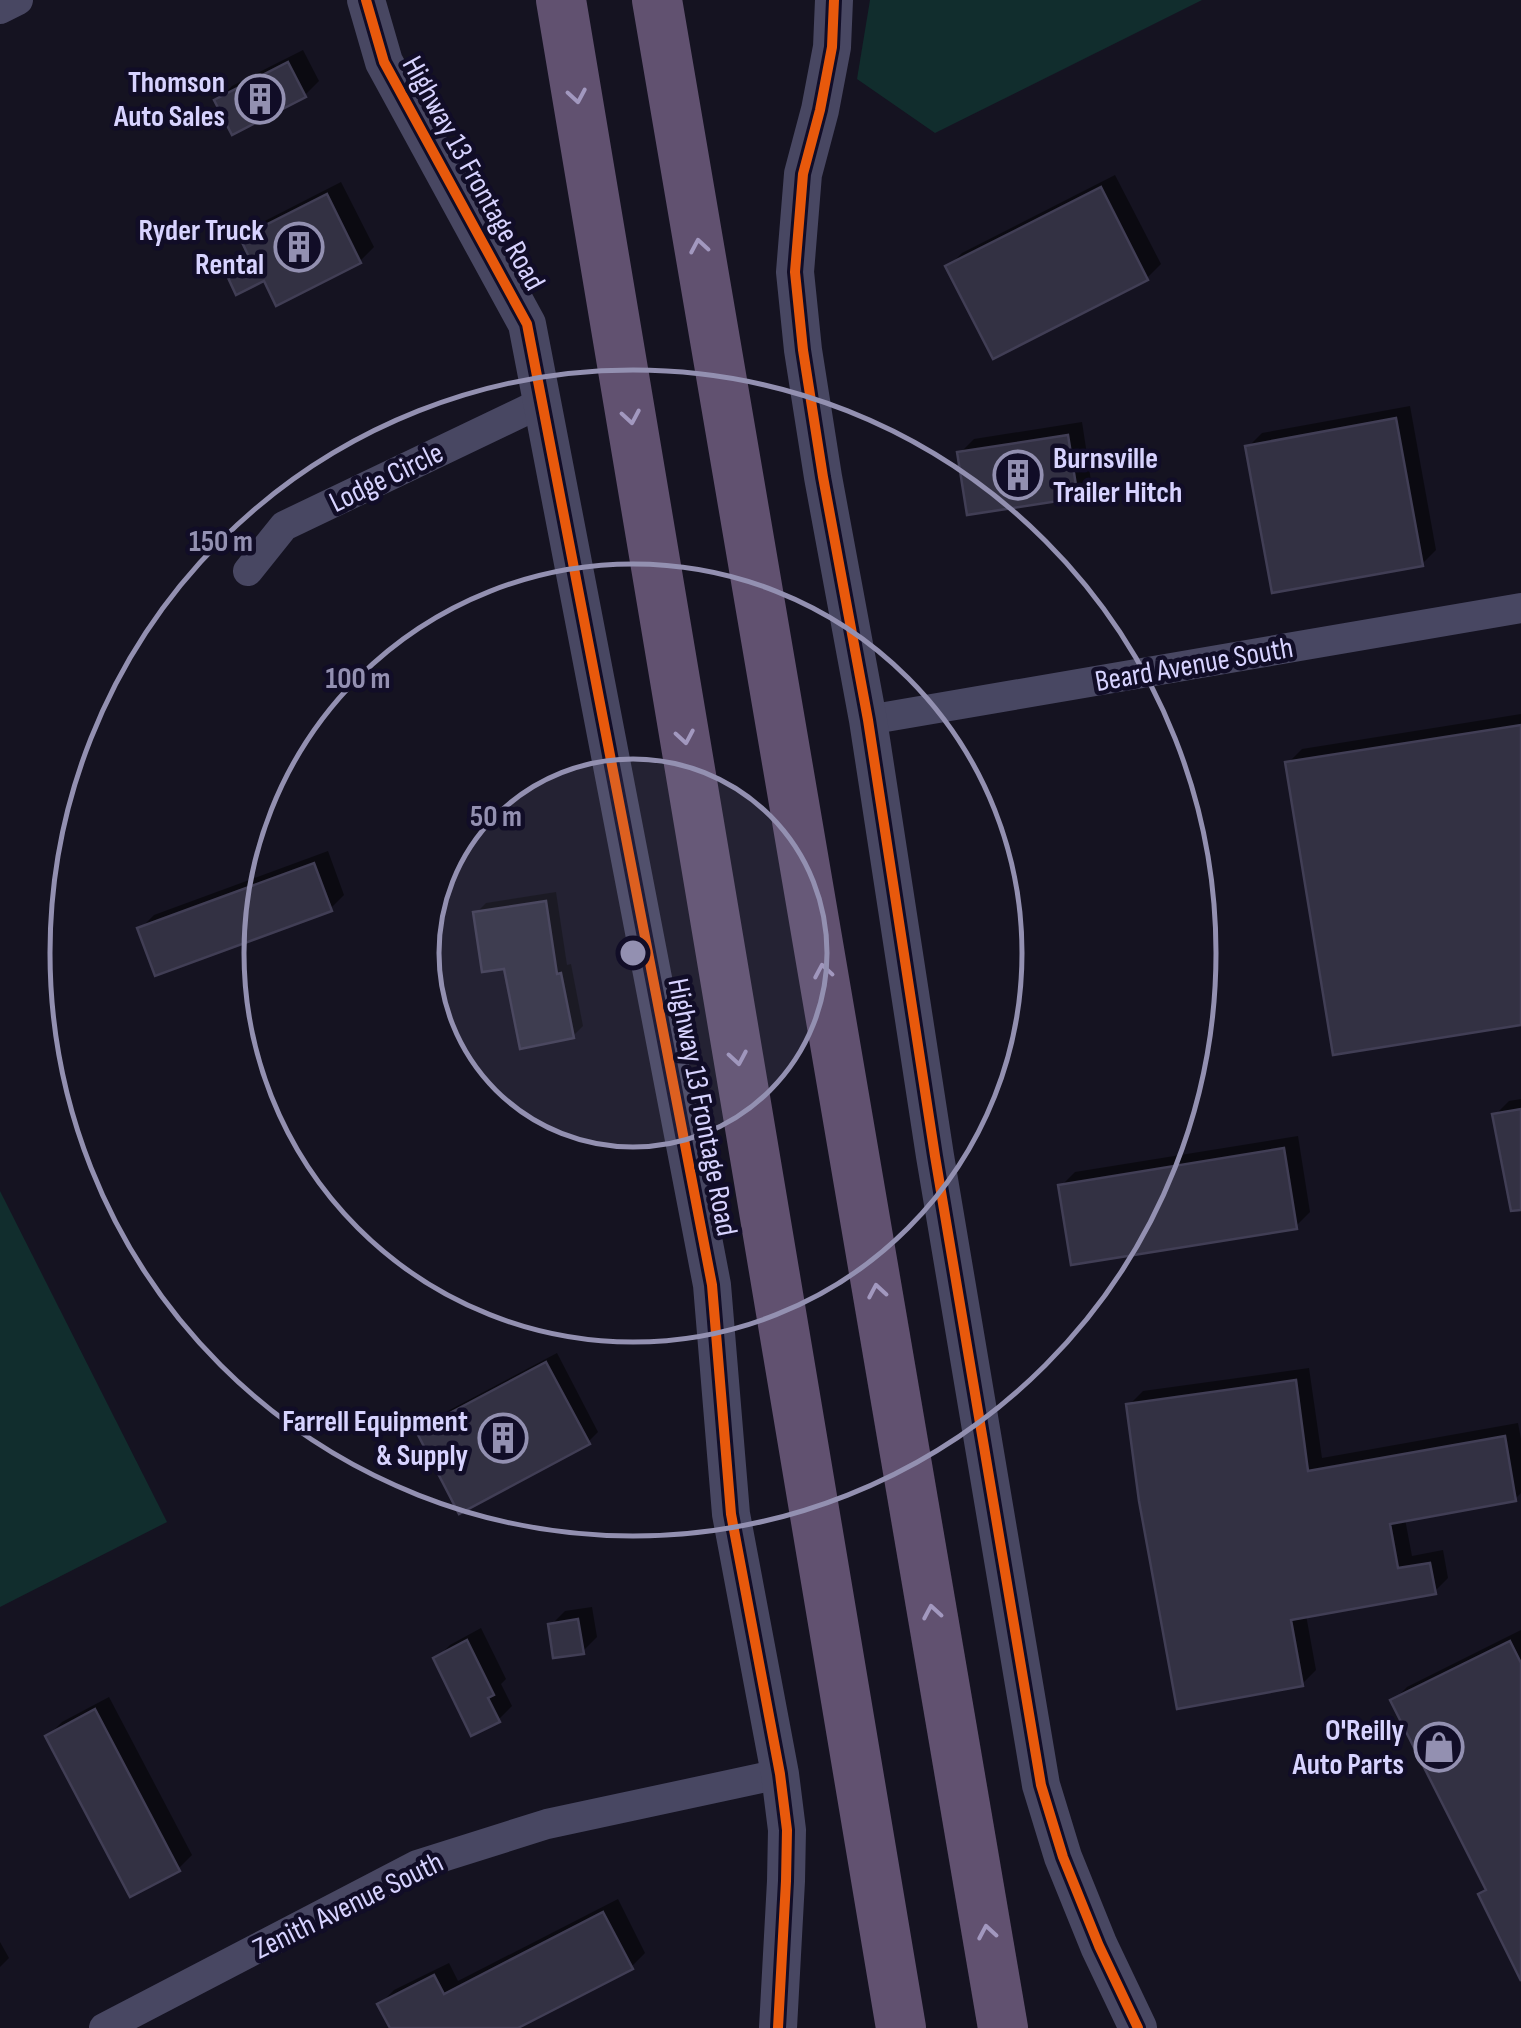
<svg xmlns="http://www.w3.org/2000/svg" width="1521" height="2028" viewBox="0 0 1521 2028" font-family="'Sofia Sans Condensed',sans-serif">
<rect width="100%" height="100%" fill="#151321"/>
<g fill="#112d2d">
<path d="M870,0H1202L935,133L857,79Z"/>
<path d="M0,1191L167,1522L0,1607Z"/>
</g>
<g fill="#0007">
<path d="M303,50L319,81L305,95L218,100L232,86Z"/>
<path d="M1115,175L1161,264L1147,278L948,267L962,253Z"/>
<path d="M341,182L374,247L360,261L265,278L227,270L241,256L249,252L243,239L257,225Z"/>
<path d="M1410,406L1436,550L1422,564L1248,447L1262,433Z"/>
<path d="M1082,422L1091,481L1077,495L960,453L974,439Z"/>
<path d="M1521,714V1022L1288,763L1302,749Z"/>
<path d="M328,851L344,895L330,909L140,929L154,915Z"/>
<path d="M556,892L567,965L571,964L583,1026L573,1036L506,966L476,913L486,903Z"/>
<path d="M1521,1099V1196L1495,1115L1509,1101Z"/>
<path d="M1298,1136L1310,1212L1296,1226L1061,1186L1075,1172Z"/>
<path d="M557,1353L598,1432L588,1442L419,1432L429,1421Z"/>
<path d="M1309,1368L1322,1458L1518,1423L1521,1439V1493L1515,1499L1405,1519L1412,1556L1443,1550L1448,1578L1434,1592L1306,1615L1316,1670L1302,1684L1129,1405L1143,1391Z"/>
<path d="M592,1607L597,1637L583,1651L551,1625L565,1611Z"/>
<path d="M481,1628L506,1679L501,1684L512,1706L498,1720L436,1659L450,1645Z"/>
<path d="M1521,1630V1946L1481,1895L1487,1888L1393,1701L1407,1687Z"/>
<path d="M109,1697L192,1855L178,1869L48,1736L62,1722Z"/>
<path d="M618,1899L645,1953L631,1967L513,2028H393L380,2004L394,1990L449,1963L458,1981Z"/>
<path d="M0,1942L9,1958L0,1967Z"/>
</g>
<g fill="#333143" stroke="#413e55" stroke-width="2.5">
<path d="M288,62L306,97L232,135L214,100Z"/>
<path d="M1101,187L1148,280L993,359L945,266Z"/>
<path d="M327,194L361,263L276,306L264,281L236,295L224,269L249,257L240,238Z"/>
<path d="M1396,418L1423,566L1272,593L1245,446Z"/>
<path d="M1068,435L1078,498L967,515L957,452Z"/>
<path d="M1521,725V1025L1333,1055L1285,762Z"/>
<path d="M314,863L332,911L155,976L137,928Z"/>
<path d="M546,901L557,974L561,973L574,1038L520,1049L504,969L482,972L473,912Z"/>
<path d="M1521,1109V1210L1511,1211L1492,1114Z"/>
<path d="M1284,1148L1297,1229L1071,1265L1058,1185Z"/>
<path d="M546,1362L590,1444L459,1514L416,1431Z"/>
<path d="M1296,1380L1308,1471L1505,1436L1516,1501L1390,1524L1398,1568L1430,1563L1436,1594L1291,1620L1303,1686L1177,1709L1139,1501L1126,1404Z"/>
<path d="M578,1619L584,1654L553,1658L548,1624Z"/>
<path d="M467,1640L494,1695L488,1698L500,1722L471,1736L433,1658Z"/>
<path d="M1510,1641L1521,1663V1981L1478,1894L1486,1890L1390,1700Z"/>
<path d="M95,1709L180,1871L130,1897L45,1736Z"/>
<path d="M603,1912L633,1969L518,2028H390L377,2004L434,1975L444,1994Z"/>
</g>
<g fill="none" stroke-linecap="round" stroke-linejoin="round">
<g stroke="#484762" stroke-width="30">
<path d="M0,9L18,0"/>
<path d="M248,571L284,526L541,403"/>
<path d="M868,720L1521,608"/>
<path d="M104,2028L417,1865L547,1824L780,1774"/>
</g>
<g stroke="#484762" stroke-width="38">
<path d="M366,0L384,62L527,324L712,1285L731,1514L780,1774L787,1830L786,1881L778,2028"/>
<path d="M834,0L832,47L820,110L803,174L795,272L803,350L823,477L868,720L935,1156L1041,1785L1063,1857L1099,1946L1138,2028"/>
</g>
<g stroke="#615170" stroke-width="50">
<path d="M561,0L901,2028"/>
<path d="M657,0L1003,2028"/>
</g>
<g stroke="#110d27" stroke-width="16">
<g id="cycleway">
<path d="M366,0L384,62L527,324L712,1285L731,1514L780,1774L787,1830L786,1881L778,2028"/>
<path d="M834,0L832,47L820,110L803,174L795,272L803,350L823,477L868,720L935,1156L1041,1785L1063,1857L1099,1946L1138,2028"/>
</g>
</g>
<use href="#cycleway" stroke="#e8590c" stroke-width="10"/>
</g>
<defs><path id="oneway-chevron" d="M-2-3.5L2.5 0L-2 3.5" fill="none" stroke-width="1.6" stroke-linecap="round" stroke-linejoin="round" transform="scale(2.5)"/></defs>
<g stroke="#a298bf">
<use href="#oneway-chevron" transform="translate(577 96) rotate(80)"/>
<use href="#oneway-chevron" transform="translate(699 246) rotate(-100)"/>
<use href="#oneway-chevron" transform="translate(631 417) rotate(80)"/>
<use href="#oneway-chevron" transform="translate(685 737) rotate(80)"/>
<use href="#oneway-chevron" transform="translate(823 971) rotate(-100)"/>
<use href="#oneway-chevron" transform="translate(738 1058) rotate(80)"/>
<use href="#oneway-chevron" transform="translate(877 1291) rotate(-100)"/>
<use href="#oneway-chevron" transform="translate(932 1612) rotate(-100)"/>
<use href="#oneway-chevron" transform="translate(987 1932) rotate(-100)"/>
</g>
<circle cx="633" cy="953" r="194" fill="#9390b1" fill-opacity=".12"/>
<g fill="none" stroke="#9390b1" stroke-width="5">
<circle cx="633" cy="953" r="194"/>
<circle cx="633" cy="953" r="389"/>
<circle cx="633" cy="953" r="583"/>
</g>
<defs>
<g id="building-ring" transform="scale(2.5)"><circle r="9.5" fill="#110d27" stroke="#9390b1" stroke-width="1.5"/><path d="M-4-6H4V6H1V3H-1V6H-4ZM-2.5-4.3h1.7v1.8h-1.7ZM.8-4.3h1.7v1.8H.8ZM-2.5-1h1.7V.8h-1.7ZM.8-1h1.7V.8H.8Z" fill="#9390b1"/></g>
<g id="shop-ring" transform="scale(2.5)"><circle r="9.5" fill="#110d27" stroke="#9390b1" stroke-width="1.5"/><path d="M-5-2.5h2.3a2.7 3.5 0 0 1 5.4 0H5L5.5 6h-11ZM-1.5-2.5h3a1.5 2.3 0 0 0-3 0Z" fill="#9390b1"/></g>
</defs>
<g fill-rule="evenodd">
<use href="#building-ring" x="260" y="99"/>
<use href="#building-ring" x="299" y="247"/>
<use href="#building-ring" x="1018" y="475"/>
<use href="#building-ring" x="503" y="1438"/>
<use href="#shop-ring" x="1439" y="1747"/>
</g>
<g text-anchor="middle" stroke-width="9" stroke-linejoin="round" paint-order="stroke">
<g font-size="30" font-weight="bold" fill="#d7d3ff" stroke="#110d27" text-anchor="end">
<text x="225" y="92">Thomson<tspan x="225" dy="34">Auto Sales</tspan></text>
<text x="264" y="240">Ryder Truck<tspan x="264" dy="34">Rental</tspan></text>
<text x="1053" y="468" text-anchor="start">Burnsville<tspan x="1053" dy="34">Trailer Hitch</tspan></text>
<text x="468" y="1431">Farrell Equipment<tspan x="468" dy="34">&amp; Supply</tspan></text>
<text x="1404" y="1740">O'Reilly<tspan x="1404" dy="34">Auto Parts</tspan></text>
</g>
<g font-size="30" fill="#d7d3ff" stroke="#110d27">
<text transform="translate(474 173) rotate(61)" y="10">Highway 13 Frontage Road</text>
<text transform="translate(386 477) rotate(-26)" y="10">Lodge Circle</text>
<text transform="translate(1194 664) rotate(-10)" y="10">Beard Avenue South</text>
<text transform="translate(703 1107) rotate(79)" y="10">Highway 13 Frontage Road</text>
<text transform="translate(348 1905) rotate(-26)" y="10">Zenith Avenue South</text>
</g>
</g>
<circle cx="633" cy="953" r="15" fill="#9390b1" stroke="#110d27" stroke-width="5"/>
<g font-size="30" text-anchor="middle" font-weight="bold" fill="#9390b1" stroke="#110d27" stroke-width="9" stroke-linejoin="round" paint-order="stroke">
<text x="221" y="551">150 m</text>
<text x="358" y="688">100 m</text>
<text x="496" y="826">50 m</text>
</g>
</svg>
